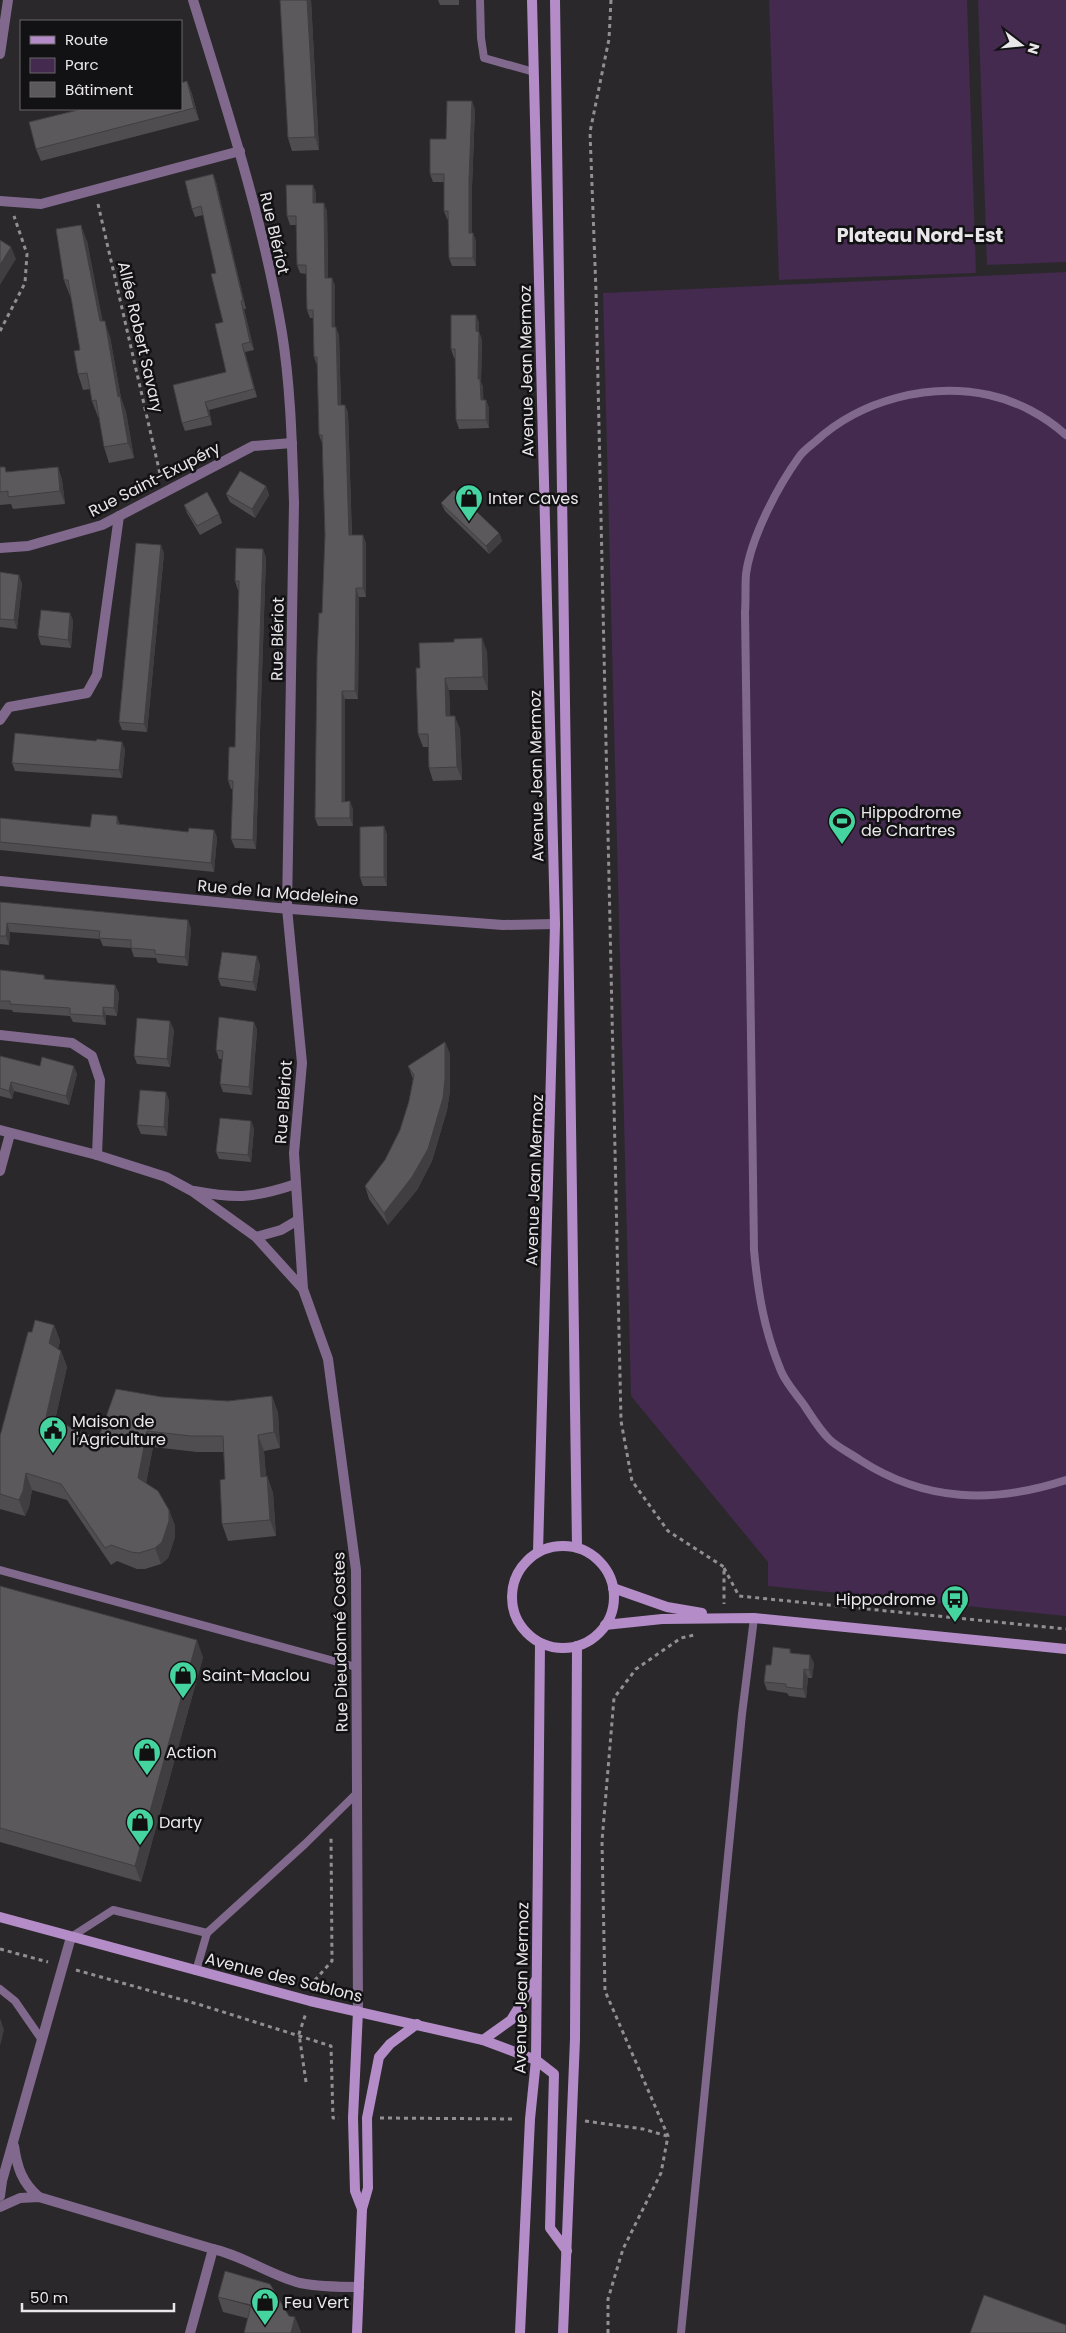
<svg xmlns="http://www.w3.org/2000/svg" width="1066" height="2333" viewBox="0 0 1066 2333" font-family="Poppins,sans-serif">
<rect width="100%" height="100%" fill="#2a282b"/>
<g fill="#432a4e">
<path d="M769,0H967L976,273L779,280Z"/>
<path d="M978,0H1066V262L987,265Z"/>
<path d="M1066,272V1616L768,1586V1562L631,1396L603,293Z"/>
</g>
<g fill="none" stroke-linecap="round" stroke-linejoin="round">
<g stroke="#918f92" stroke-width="3" stroke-dasharray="4 4" stroke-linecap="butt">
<path d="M611,0L609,39L590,132L596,291L621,1421L632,1481L668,1531L724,1567V1604"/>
<path d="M98,204L161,478"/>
<path d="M0,331L25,283L27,254L14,216"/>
<path d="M724,1568L739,1596L1066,1629"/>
<path d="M0,1949L48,1962"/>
<path d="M76,1970L201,2005L331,2046L333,2118H339"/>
<path d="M313,1988L315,1980L332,1961L331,1836"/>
<path d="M306,2082L299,2034L306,2013"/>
<path d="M380,2118L516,2119"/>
<path d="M585,2121L643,2129L667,2136"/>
<path d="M608,2333V2299L623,2249L661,2173L668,2136L605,1991L602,1841L614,1698L636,1669L681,1638L694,1635"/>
</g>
<g stroke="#81698e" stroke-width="8">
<path d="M480,0L481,38L484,58L534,72"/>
<path d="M1066,435C1045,416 1017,401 989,395C929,382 861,400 816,441C810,446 803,451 799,457C778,486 751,537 746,574C745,586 746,599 745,612L754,1250C758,1293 764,1330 781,1371C786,1383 796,1394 804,1405C812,1417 819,1429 829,1439C837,1447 850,1453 860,1460C925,1502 993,1504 1066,1480"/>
<path d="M0,1570L356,1667"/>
<path d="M71,1937L113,1910L207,1933L305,1844L357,1793"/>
<path d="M196,1971L207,1933"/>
<path d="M0,1989L15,2001L42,2040"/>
<path d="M681,2333L742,1714L754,1618"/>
</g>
<g stroke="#81698e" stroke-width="10">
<path d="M193,0C227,109 263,220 282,333C291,389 292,447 294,503L287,908L302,1063L294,1153L303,1289"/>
<path d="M0,54L8,0"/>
<path d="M0,201L41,204L240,151"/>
<path d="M0,548L28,546L102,525L253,446L292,443"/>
<path d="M0,720L9,707L87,693L97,675L119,516"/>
<path d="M0,881L278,908L503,925L555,924"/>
<path d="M0,1035L72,1043L92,1056L100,1080L97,1155"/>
<path d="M0,1130L97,1155L166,1177L192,1191L256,1237L303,1289L328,1359L356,1570L358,2011"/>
<path d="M0,1171L10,1134"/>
<path d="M194,1191C237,1199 254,1198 296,1184"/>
<path d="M256,1237L281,1230L298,1220"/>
<path d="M14,2146C17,2167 22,2183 39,2197"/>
<path d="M0,2196L2,2181L71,1937"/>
<path d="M0,2207L20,2198L39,2197L213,2249L190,2333"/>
<path d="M213,2249C244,2256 270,2275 300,2283C320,2287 339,2287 359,2287"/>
</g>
<g stroke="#b48dc8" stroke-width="10">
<path d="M532,0L555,924L538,1552"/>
<path d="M555,0L577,1547"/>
<circle cx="563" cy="1597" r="51"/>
<path d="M613,1588L667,1607L702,1613"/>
<path d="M605,1625L662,1619L754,1618L1066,1649"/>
<path d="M0,1917L310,2001L483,2040L536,2060L554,2074L550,2228L567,2251"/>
<path d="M483,2040L511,2020L536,1980"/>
<path d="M362,2209L368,2188L367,2118L379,2057L390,2044L417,2024"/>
<path d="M357,2333L362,2209L355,2191L353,2118L358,2011"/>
<path d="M520,2333L530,2119L536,2060L540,1643"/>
<path d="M563,2333L575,2039L577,1646"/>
</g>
</g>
<g fill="#4f4d50">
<path d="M280,0H311L319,150L292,151L288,138Z"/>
<path d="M438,0H459V5H440Z"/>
<path d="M187,81L192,94L199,120L41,161L36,149Z"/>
<path d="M475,109L472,187V233H473L476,241V266H452L449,258L448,219H447L444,211V182H433L430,174L446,139Z"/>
<path d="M213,174L216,182L246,309H244L254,350L245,352L257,397L209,410L212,425L185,431L182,423L226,372L223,322L216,273L203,215L195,217L192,209Z"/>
<path d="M313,185L316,193V203L327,211L328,278H332L335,286V327L339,335L341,405H345L348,413L352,535H363L366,544V597H359L358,699H345V802L353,809V826H318L315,818L325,535L322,443L319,435L317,365L314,357L313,318H310L307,310L306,274L300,273L297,265L296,225H290L287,216Z"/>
<path d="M87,241L102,321L110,337L121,398L126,412L134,458L109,463L104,447L99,417H98L92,401L90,389L83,390L78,374L80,350L71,296H70L64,280Z"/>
<path d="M476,315L479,323V332L482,340L481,382L483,387V400H486L489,408V428L459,429L456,420L455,358H454L451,349Z"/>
<path d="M0,467L6,472L58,467L62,480L65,504L13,509L11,504L0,505Z"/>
<path d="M266,486L269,495L255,518L230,502L226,494Z"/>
<path d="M441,503L499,533L502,541L489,554L445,511Z"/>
<path d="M184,505L219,514L222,523L200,535L187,513Z"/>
<path d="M164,553L147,732L122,730L119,722Z"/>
<path d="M266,557L256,849L235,848L231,839L233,789H231L228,780L235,747L239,590H238L235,581Z"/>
<path d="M0,572L22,583L17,629L0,627Z"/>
<path d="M70,613L73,621L71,648L41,645L38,636Z"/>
<path d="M487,651L488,690H449L450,716L460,729L462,780L433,781L429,768L428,747H423L418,734L420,668Z"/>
<path d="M96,741L122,742L125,750L122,778L15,771L12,763Z"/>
<path d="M0,818L90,827L120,824L188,832L214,830L217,838L214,872L0,850Z"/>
<path d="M384,826L387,835V886H363L360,877Z"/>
<path d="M0,902L191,928L188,966L158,963L156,958L134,957L131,948L103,946L100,939L10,932L9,945L0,944Z"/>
<path d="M260,965L256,991L221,986L218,978Z"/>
<path d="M0,970L44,975L46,980L115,985L119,994L117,1016L106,1015V1025L73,1022L70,1016L13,1012L12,1010L0,1009Z"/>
<path d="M254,1022L257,1030L252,1095L223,1092L220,1084L222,1059H219L216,1050Z"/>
<path d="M174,1030L170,1067L137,1064L134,1056Z"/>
<path d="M445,1042L450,1054V1091L447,1110L432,1161L417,1190L388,1225L369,1199L365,1186L385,1160L400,1130L409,1101L413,1079L408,1066Z"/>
<path d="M0,1056L40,1066L77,1074L69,1105L14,1091L12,1099L0,1096Z"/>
<path d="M166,1092L169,1101L167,1136L141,1134L137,1125Z"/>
<path d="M251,1121L254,1129L251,1162L219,1159L216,1152Z"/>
<path d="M54,1325L60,1341L58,1349L61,1351L67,1367L55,1420L98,1439L162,1397L228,1401L272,1396L278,1413L280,1448L264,1451L266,1477L267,1476L273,1493L276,1536L228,1541L222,1524L225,1479L224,1452H197L153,1447L146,1483L169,1510L175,1526V1537L168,1558L161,1564L145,1569H137L117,1561L111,1565L67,1500L32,1490L29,1507L25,1516L0,1509V1436L32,1332Z"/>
<path d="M0,1586L203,1657L141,1882L0,1842Z"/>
<path d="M790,1649L791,1653L814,1663L812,1678H808L806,1698L789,1696L787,1693L767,1690L764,1682L771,1665Z"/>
<path d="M218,2297L289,2316L301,2332L223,2312Z"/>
</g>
<g fill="#403e41">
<path d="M307,0H311L319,150L315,137Z"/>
<path d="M187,81L192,94L199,120L194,108Z"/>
<path d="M472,101L475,109L472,187V241L469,233V180Z"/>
<path d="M213,174L216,182L246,309L243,300Z"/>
<path d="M313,185L316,193V211L313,203Z"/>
<path d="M324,203L327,211L328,286L325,278Z"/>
<path d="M81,225L87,241L106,337L100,321Z"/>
<path d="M473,233L476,241V266L473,258Z"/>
<path d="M11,247L16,259L0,285V265Z"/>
<path d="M332,278L335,286V335L332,327Z"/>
<path d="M241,301L244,309L254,350L250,342Z"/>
<path d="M476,315L479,323V340L476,331Z"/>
<path d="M105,321L110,337L121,398L126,412L134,458L128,443L118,397Z"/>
<path d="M336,327L339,335L341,413L338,405Z"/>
<path d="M479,332L482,340L481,382L483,387L484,408L481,400L478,379Z"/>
<path d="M242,344L245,352L257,397L254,389Z"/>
<path d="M486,400L489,408V428L486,420Z"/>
<path d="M205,402L209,410L212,425L209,416Z"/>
<path d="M345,405L348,413L352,543L349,535Z"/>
<path d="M58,467L62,480L65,504L60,491Z"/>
<path d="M266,486L269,495L255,518L252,509Z"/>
<path d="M499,533L502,541L489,554L486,546Z"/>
<path d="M363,535L366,544V597L363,588Z"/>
<path d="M161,545L164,553L147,732L144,724Z"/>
<path d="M263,549L266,557L256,849L253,840Z"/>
<path d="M19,575L22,583L17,629L14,620Z"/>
<path d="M356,588L359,597L358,699L355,691Z"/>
<path d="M70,613L73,621L71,648L68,640Z"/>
<path d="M482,638L487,651L488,690L483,677Z"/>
<path d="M445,678L449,690L451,729L446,716Z"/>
<path d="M342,691L345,699V810L342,802Z"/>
<path d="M455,716L460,729L462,780L457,767Z"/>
<path d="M122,742L125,750L122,778L119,770Z"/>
<path d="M350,801L353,809V826L350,818Z"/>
<path d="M117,816L120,824H117Z"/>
<path d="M384,826L387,835V886L384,877Z"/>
<path d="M214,830L217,838L214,872L211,863Z"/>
<path d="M188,920L191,928L188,966L185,957Z"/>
<path d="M7,923L10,932L9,945L6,936Z"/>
<path d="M257,956L260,965L256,991L253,982Z"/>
<path d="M115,985L119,994L117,1016L114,1008Z"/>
<path d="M103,1007L106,1015V1025L103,1016Z"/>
<path d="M170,1021L174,1030L170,1067L167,1059Z"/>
<path d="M254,1022L257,1030L252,1095L249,1087Z"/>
<path d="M445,1042L450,1054V1091L447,1110L432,1161L417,1190L388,1225L384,1213Z"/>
<path d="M74,1066L77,1074L69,1105L66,1096Z"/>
<path d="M11,1082L14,1091L12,1099L9,1091Z"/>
<path d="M166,1092L169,1101L167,1136L164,1127Z"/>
<path d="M251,1121L254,1129L251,1162L248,1155Z"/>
<path d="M54,1325L60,1341L55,1360L49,1343Z"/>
<path d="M61,1351L67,1367L52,1433L46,1417Z"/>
<path d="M272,1396L278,1413L280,1448L274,1432Z"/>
<path d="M147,1431L153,1447L144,1495L138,1478Z"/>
<path d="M258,1435L264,1451L267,1493L261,1477Z"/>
<path d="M26,1473L32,1490L29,1507L25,1516L19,1500Z"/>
<path d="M267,1476L273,1493L276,1536L270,1520Z"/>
<path d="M169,1510L175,1526V1537L168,1558L161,1564L155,1548Z"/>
<path d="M197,1640L203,1657L141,1882L135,1866Z"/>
<path d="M810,1655L814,1663L812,1678L809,1670Z"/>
<path d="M804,1669L808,1678L806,1698L803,1689Z"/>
<path d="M0,2018L4,2030L0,2046Z"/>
<path d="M295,2317L301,2332L300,2333H291Z"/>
</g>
<g fill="#5c595d" stroke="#403e41">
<path d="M280,0H307L315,137L288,138Z"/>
<path d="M187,81L194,108L36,149L29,122L82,109H181V83Z"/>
<path d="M447,101H472L469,180V233H473V258H449L448,211H444V174H430V139H446Z"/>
<path d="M213,174L243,300L241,301L250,342L242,344L254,389L205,402L209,416L182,423L173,385L226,372L215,324L223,322L211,274L216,273L201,206L192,209L185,181Z"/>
<path d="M286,185H313V203H324L325,278H332V327H336L338,405H345L349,535H363V588H356L355,691H342V802L350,801V818H315L317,657L319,613H322L325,535L322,435H319L317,357H314L313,310H307L306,265H297L296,216H287Z"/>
<path d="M81,225L100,321H105L118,397L120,396L128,443L104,447L96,400L92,401L87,373L78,374L74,351L80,350L68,280H64L56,229Z"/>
<path d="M0,240L11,247L0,265Z"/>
<path d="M451,315H476V331L479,332L478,379H480L481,400H486V420H456L455,349H451Z"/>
<path d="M0,467H5L6,472L58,467L60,491L8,497V491L0,492Z"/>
<path d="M240,471L266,486L252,509L226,494Z"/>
<path d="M454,490L499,533L486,546L441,503Z"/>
<path d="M207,492L219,514L197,526L184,505Z"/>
<path d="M136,543L161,545L144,724L119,722Z"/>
<path d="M236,548L263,549L253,840L231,839L233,781L228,780L229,747H235L239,581H235Z"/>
<path d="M0,572L19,575L14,620L0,619Z"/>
<path d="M41,610L70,613L68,640L38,636Z"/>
<path d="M482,638L483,677L445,678L446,716H455L457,767L429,768L428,734H418L416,668H420L419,643L454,642V639Z"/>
<path d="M15,733L96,741L97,739L122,742L119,770L12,763Z"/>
<path d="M92,814L117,816V824L188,832L189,828L214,830L211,863L0,842V818L90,827Z"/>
<path d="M384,826V877H360V827Z"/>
<path d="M0,902L188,920L185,957L155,954V950L131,948V940L99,938L100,931L7,923L6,936H0Z"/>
<path d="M222,952L257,956L253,982L218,978Z"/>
<path d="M0,970L44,975V979L115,985L114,1008L103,1007V1016L70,1014V1008L10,1004V1001H0Z"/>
<path d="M219,1017L254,1022L249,1087L220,1084L223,1051L216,1050Z"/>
<path d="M137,1018L170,1021L167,1059L134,1056Z"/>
<path d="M445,1042V1079L443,1098L428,1149L412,1177L384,1213L365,1186L385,1160L400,1130L409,1101L414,1075L408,1066Z"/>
<path d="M0,1056L40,1066L42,1057L74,1066L66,1096L11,1082L9,1091L0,1088Z"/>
<path d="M140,1090L166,1092L164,1127L137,1125Z"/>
<path d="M220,1118L251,1121L248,1155L216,1152Z"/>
<path d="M35,1320L54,1325L49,1343L61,1351L46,1417L98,1439L116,1389L162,1397L228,1401L272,1396L274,1432L258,1435L261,1477L267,1476L270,1520L222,1524L220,1480L225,1479L223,1436H191L147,1431L138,1478L158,1491L169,1510V1521L162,1542L155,1548L139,1553L131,1552L111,1545L105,1548L61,1484L26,1473L23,1491L19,1500L0,1494V1436L28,1332H32Z"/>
<path d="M0,1586L197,1640L135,1866L0,1828Z"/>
<path d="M773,1647L790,1649V1653L810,1655L809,1670L804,1669L803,1689L786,1687V1684L764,1682L766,1665H771Z"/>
<path d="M225,2271L270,2284L289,2316L295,2317L291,2333H244L251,2305L218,2297Z"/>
<path d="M984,2295L1066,2325V2333H970Z"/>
</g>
<defs>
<g id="shop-pin" transform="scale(1.4375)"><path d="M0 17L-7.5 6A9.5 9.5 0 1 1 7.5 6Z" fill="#45d49f" stroke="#121113"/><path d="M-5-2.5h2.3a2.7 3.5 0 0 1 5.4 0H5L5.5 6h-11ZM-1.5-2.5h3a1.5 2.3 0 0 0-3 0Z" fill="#111"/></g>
<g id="stadium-pin" transform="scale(1.4375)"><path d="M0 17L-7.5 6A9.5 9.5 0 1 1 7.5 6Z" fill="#45d49f" stroke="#121113"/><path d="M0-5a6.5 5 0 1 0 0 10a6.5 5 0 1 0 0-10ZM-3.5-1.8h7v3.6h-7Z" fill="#111"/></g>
<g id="civic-pin" transform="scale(1.4375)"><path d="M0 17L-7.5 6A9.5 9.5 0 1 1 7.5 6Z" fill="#45d49f" stroke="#121113"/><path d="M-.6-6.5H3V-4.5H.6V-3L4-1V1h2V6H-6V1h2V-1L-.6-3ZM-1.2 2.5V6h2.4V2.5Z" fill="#111"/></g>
<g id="bus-pin" transform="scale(1.4375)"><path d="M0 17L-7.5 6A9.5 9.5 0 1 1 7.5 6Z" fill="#45d49f" stroke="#121113"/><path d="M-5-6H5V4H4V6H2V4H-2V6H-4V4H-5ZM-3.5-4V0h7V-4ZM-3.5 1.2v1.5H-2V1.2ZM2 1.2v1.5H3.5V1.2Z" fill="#111"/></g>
</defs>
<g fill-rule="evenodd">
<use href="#shop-pin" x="469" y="498"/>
<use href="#stadium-pin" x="842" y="821"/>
<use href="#civic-pin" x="53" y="1430"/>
<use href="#bus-pin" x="955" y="1599"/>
<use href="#shop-pin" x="183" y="1675"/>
<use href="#shop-pin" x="147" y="1752"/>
<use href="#shop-pin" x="140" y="1822"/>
<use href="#shop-pin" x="265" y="2302"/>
</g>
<g text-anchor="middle" stroke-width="5" stroke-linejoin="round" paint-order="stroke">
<g font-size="16" fill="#e9e7ea" stroke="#121113">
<text transform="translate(275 233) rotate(77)" y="6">Rue Blériot</text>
<text transform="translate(141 337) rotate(77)" y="6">Allée Robert Savary</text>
<text transform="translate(526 371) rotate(-91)" y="6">Avenue Jean Mermoz</text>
<text transform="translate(154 479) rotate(-27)" y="6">Rue Saint-Exupéry</text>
<text transform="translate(277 639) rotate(-89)" y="6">Rue Blériot</text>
<text transform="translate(536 776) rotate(-91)" y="6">Avenue Jean Mermoz</text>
<text transform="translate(278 892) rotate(5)" y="6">Rue de la Madeleine</text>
<text transform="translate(283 1102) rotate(-86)" y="6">Rue Blériot</text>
<text transform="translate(534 1180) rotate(-88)" y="6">Avenue Jean Mermoz</text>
<text transform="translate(340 1642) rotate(-91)" y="6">Rue Dieudonné Costes</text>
<text transform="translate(284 1977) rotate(14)" y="6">Avenue des Sablons</text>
<text transform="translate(521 1988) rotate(-89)" y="6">Avenue Jean Mermoz</text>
</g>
<g font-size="16" fill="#e9e7ea" stroke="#121113" text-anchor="start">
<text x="488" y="504">Inter Caves</text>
<text x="861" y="818">Hippodrome<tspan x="861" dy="18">de Chartres</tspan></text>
<text x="72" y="1427">Maison de<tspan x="72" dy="18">l'Agriculture</tspan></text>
<text x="936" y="1605" text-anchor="end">Hippodrome</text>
<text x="202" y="1681">Saint-Maclou</text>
<text x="166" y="1758">Action</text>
<text x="159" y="1828">Darty</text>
<text x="284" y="2308">Feu Vert</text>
</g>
<g font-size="19" font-weight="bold" fill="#e9e7ea" stroke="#121113">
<text x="920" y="242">Plateau Nord-Est</text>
</g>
</g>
<rect x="20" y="20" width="162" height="90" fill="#121113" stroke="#686769"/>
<rect x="30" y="36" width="25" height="8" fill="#b48dc8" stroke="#686769"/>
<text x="65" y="45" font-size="15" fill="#e9e7ea">Route</text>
<rect x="30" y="58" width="25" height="15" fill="#432a4e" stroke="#686769"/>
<text x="65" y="70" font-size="15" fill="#e9e7ea">Parc</text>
<rect x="30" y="82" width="25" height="15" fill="#5c595d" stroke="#686769"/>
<text x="65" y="95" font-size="15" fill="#e9e7ea">Bâtiment</text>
<g transform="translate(1021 45) rotate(106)" stroke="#121113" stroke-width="4" paint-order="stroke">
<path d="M0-4L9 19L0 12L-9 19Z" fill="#e9e7ea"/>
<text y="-8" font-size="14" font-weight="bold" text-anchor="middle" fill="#e9e7ea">N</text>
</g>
<path d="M22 2303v8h152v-8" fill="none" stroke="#e9e7ea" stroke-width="2.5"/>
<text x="30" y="2303" font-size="15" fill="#e9e7ea" stroke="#121113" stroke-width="4" paint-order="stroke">50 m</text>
</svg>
